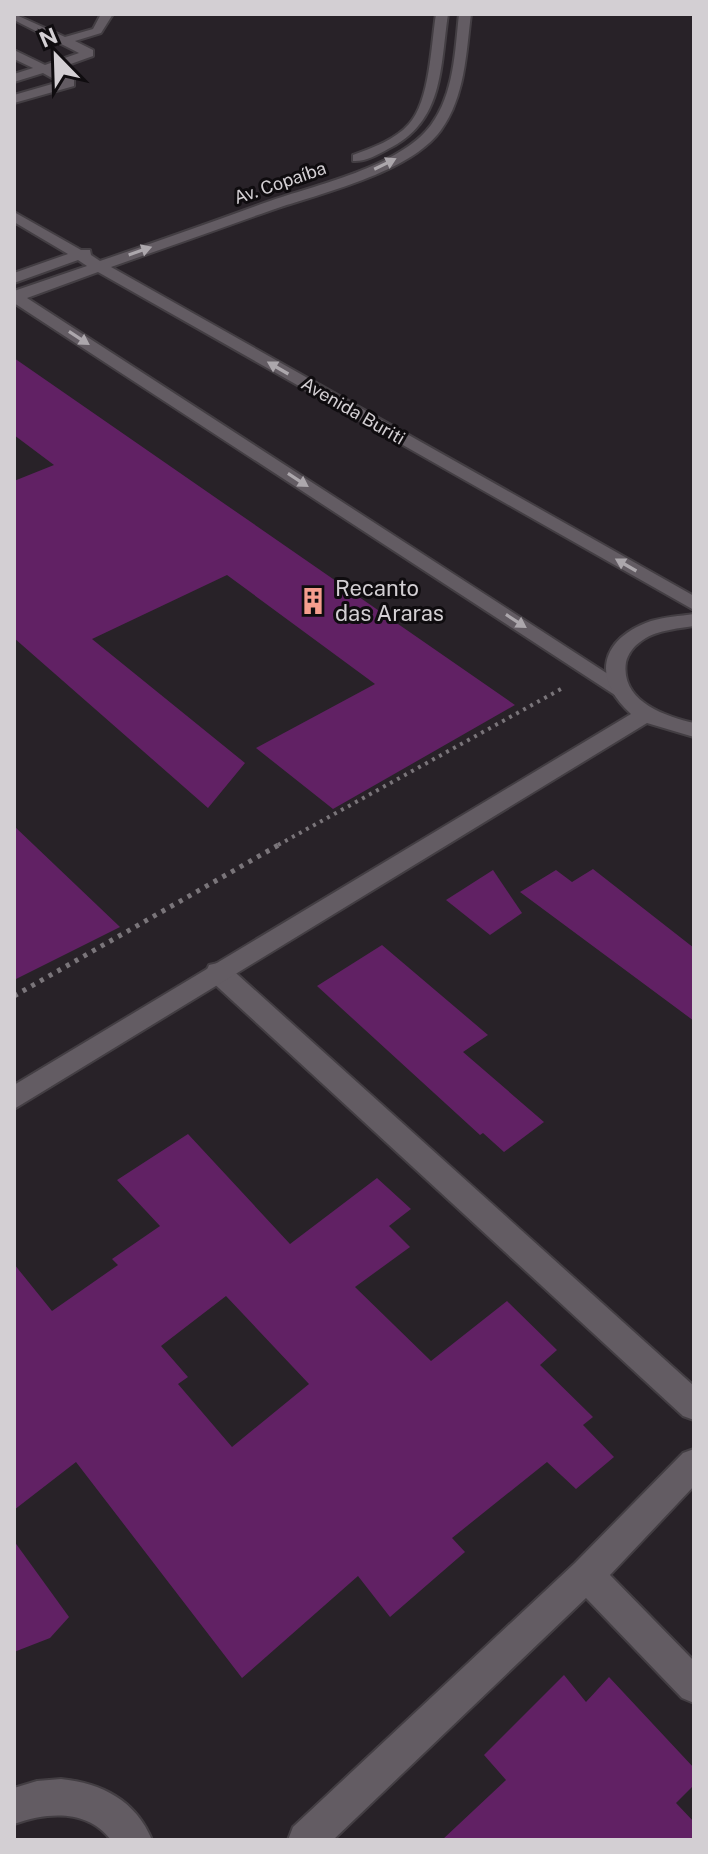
<svg xmlns="http://www.w3.org/2000/svg" width="708" height="1854" viewBox="0 0 708 1854" font-family="'Public Sans',sans-serif">
<rect width="100%" height="100%" fill="#282228"/>
<g fill="#612164" fill-rule="evenodd">
<path d="M14,358L515,705L333,809L256,748L375,684L227,575L92,639L245,763L208,808L14,638V481L54,465L14,435Z"/>
<path d="M14,826L120,927L14,980Z"/>
<path d="M593,869L694,948V1021L520,892L556,870L572,882Z"/>
<path d="M493,870L522,913L490,935L446,900Z"/>
<path d="M382,945L488,1035L463,1052L544,1122L504,1152L483,1133L480,1135L317,986Z"/>
<path d="M188,1134L290,1244L377,1178L411,1209L389,1226L410,1247L355,1287L431,1361L507,1301L557,1350L540,1365L593,1417L583,1425L614,1457L576,1489L547,1462L452,1538L465,1552L390,1617L358,1576L242,1678L76,1462L14,1510V1264L52,1311L118,1265L112,1259L160,1226L117,1180ZM226,1296L309,1384L232,1447L178,1384L188,1377L161,1346Z"/>
<path d="M14,1541L69,1617L50,1638L14,1652Z"/>
<path d="M564,1675L586,1702L609,1677L694,1768V1785L676,1803L694,1822V1840H442L506,1780L484,1755Z"/>
</g>
<g fill="none" stroke-linecap="round" stroke-linejoin="round">
<g stroke="#433e43" stroke-width="4">
<path id="service" d="M14,14L65,37L93,29L101,14H113L101,33L75,41L93,50V56L54,70L74,80V86L14,103V95L59,82L43,73L14,82V74L33,68L14,59V50L45,65L79,53L14,20Z"/>
</g>
<g stroke="#433e43" stroke-width="4">
<g id="minor">
<path d="M218,963L227,965L694,1386V1420L683,1416L209,979L206,972L209,965Z"/>
<path d="M694,1449V1486L610,1575L694,1661V1703L682,1698L586,1598L333,1840H288L293,1827L575,1563L683,1453Z"/>
<path d="M61,1779C102,1783 136,1801 152,1840H111C87,1809 48,1812 14,1824V1788L37,1781Z"/>
</g>
</g>
<g stroke="#433e43" stroke-width="4">
<g id="tertiary">
<path d="M436,14H448C440,68 444,122 388,149C377,155 365,162 353,161V155C372,148 395,140 409,124C430,101 431,45 436,14Z"/>
<path d="M459,14H471C466,54 465,97 441,130C410,173 321,193 272,210C218,229 165,248 111,267L694,596V610L98,272L27,298L628,687L631,692L621,699L14,303V291L87,266L78,260L14,283V273L68,254L14,222V212L81,250H90L91,255L100,261C156,242 212,222 267,202C315,185 400,167 431,125C454,94 455,51 459,14Z"/>
</g>
</g>
<g stroke="#433e43" stroke-width="4">
<path id="secondary" d="M694,614V626C676,629 655,630 640,642C633,647 628,654 626,662C620,701 664,716 694,723V737L647,723L14,1109V1085L631,714C591,678 600,639 651,621C664,617 680,616 694,614Z"/>
</g>
<path stroke="#7a757a" stroke-width="4" stroke-dasharray="3 5" stroke-linecap="butt" d="M278,845L561,689"/>
<path stroke="#7a757a" stroke-width="5" stroke-dasharray="4 6" stroke-linecap="butt" d="M14,996L282,843"/>
<use href="#service" fill="#635c63" fill-rule="evenodd"/>
<use href="#minor" fill="#635c63" fill-rule="evenodd"/>
<use href="#tertiary" fill="#635c63" fill-rule="evenodd"/>
<use href="#secondary" fill="#635c63" fill-rule="evenodd"/>
</g>
<defs><path id="oneway-solid" d="M-6-.8H1V-3.2L6.5 0L1 3.2V.8H-6Z" transform="scale(2)"/></defs>
<g fill="#aca7ac">
<use href="#oneway-solid" transform="translate(385 164) rotate(-26)"/>
<use href="#oneway-solid" transform="translate(140 251) rotate(-19)"/>
<use href="#oneway-solid" transform="translate(79 338) rotate(33)"/>
<use href="#oneway-solid" transform="translate(278 368) rotate(-150)"/>
<use href="#oneway-solid" transform="translate(298 480) rotate(33)"/>
<use href="#oneway-solid" transform="translate(626 565) rotate(-150)"/>
<use href="#oneway-solid" transform="translate(516 621) rotate(33)"/>
</g>
<defs>
<g id="building-bare" transform="scale(2.16)"><path d="M-4-6H4V6H1V3H-1V6H-4ZM-2.5-4.3h1.7v1.8h-1.7ZM.8-4.3h1.7v1.8H.8ZM-2.5-1h1.7V.8h-1.7ZM.8-1h1.7V.8H.8Z" fill="#f59d8e" stroke="#0f0c0f" stroke-width="2.5" paint-order="stroke"/></g>
</defs>
<g fill-rule="evenodd">
<use href="#building-bare" x="313" y="601"/>
</g>
<g text-anchor="middle" stroke-width="6" stroke-linejoin="round" paint-order="stroke">
<g font-size="18" fill="#d3cfd3" stroke="#0f0c0f">
<text transform="translate(280 183) rotate(-19)" y="6">Av. Copaíba</text>
<text transform="translate(353 411) rotate(30)" y="6">Avenida Buriti</text>
</g>
<g font-size="22" fill="#d3cfd3" stroke="#0f0c0f" text-anchor="start">
<text x="335" y="596">Recanto<tspan x="335" dy="25">das Araras</tspan></text>
</g>
</g>
<rect width="708" height="1854" fill="none" stroke="#d3cfd3" stroke-width="32"/>
<g transform="translate(56 56) rotate(337)" stroke="#0f0c0f" stroke-width="6" paint-order="stroke">
<path d="M0-6L14 30L0 20L-14 30Z" fill="#d3cfd3"/>
<text y="-12" font-size="22" font-weight="bold" text-anchor="middle" fill="#d3cfd3">N</text>
</g>
</svg>
